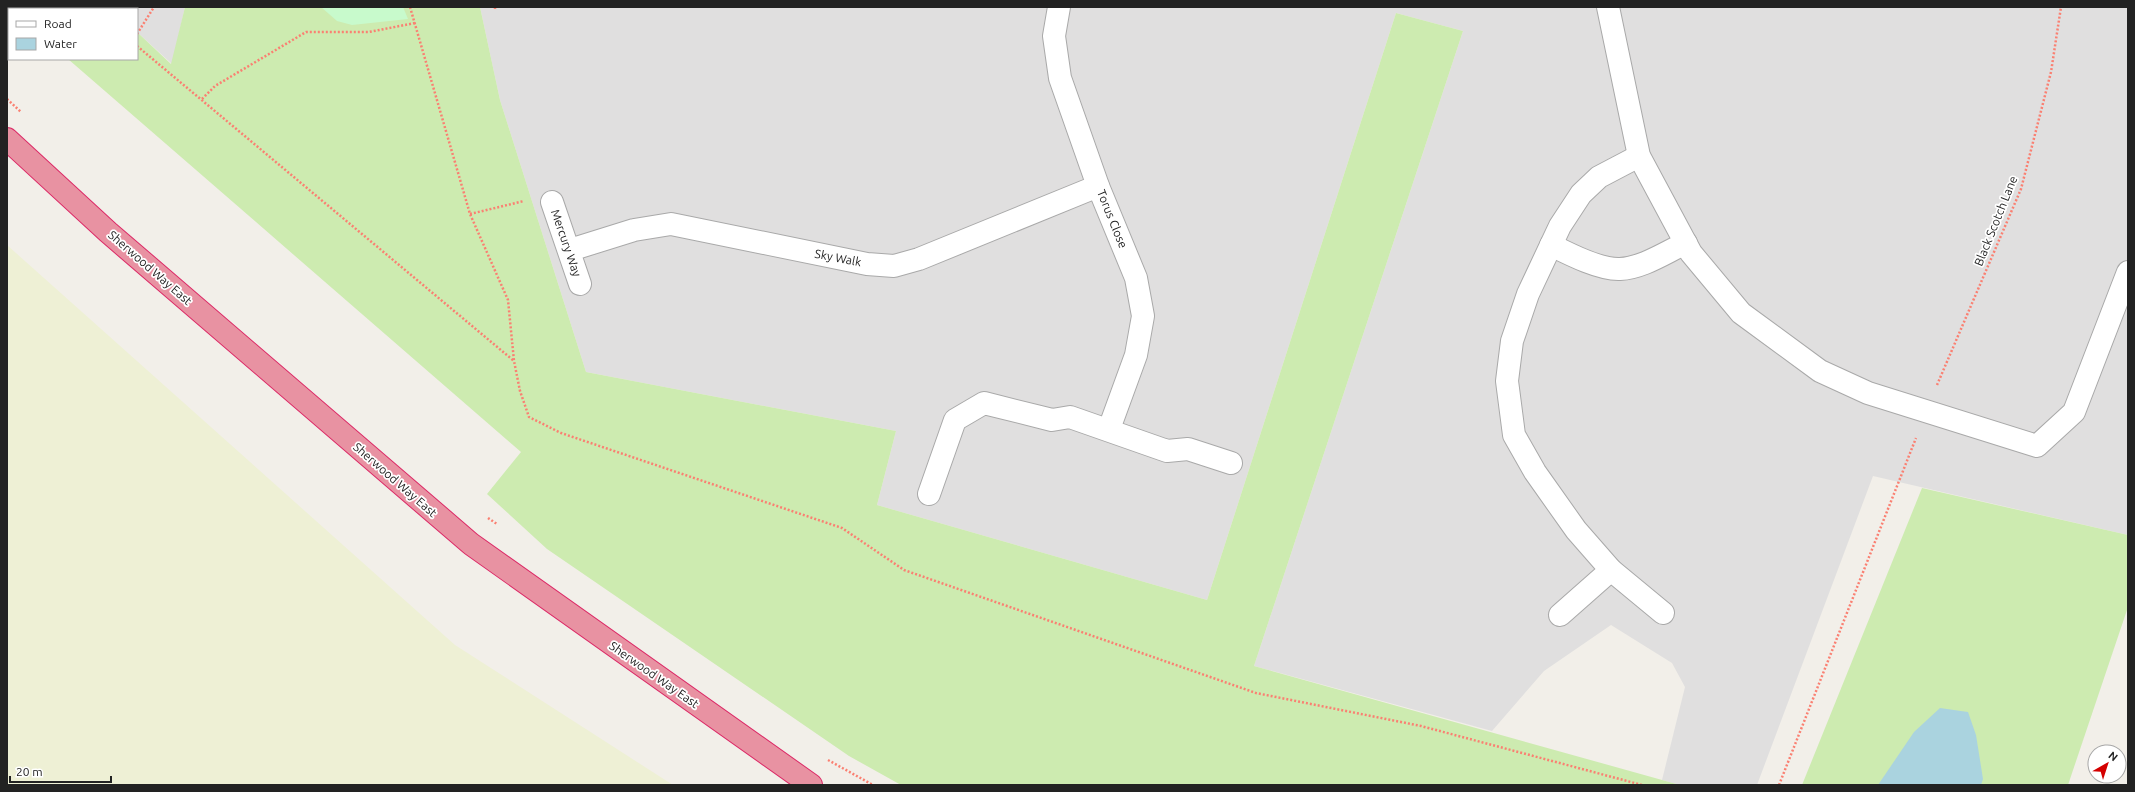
<svg xmlns="http://www.w3.org/2000/svg" width="2135" height="792" viewBox="0 0 2135 792" font-family="Ubuntu,sans-serif">
<rect width="100%" height="100%" fill="#f2efe9"/>
<g fill="#e0dfdf">
<path d="M111,7H185L172,64L137,32V9H113Z"/>
<path d="M480,7H2128V535L1873,476L1757,785H1680L1662,780L1685,687L1672,663L1611,625L1544,671L1492,731L1254,666L1463,31L1396,13L1207,600L877,505L896,431L586,372L500,100Z"/>
</g>
<path fill="#eef0d5" d="M7,245L455,645L673,785H7Z"/>
<g fill="#cdebb0">
<path d="M13,7H111L113,9H15Z"/>
<path d="M185,7H480L500,100L586,372L896,431L877,505L1207,600L1396,13L1463,31L1254,666L1680,785H901L849,756L547,549L487,494L521,452L68,59H137V32L171,64Z"/>
<path d="M1922,488L2128,535V607L2068,785H1802Z"/>
</g>
<path fill="#c8facc" d="M321,7H403L408,19L352,25L337,21Z"/>
<path fill="#aad3df" d="M1940,708L1968,712L1976,735L1983,779L1981,785H1878L1914,732Z"/>
<g fill="none" stroke-linecap="round" stroke-linejoin="round">
<g stroke="#a9a9a9" stroke-width="24">
<g id="minor">
<path d="M1059,7L1054,36L1060,78L1098,186L1136,278L1143,316L1136,355L1109,429"/>
<path d="M1608,7L1639,156L1691,253L1741,313L1820,371L1868,393L2037,446L2074,412L2128,272"/>
<path d="M1639,156L1599,177L1581,194L1560,226L1528,294L1512,341L1507,381L1514,435L1535,472L1576,530L1611,570L1663,613"/>
<path d="M552,202L580,284"/>
<path d="M1551,245C1569,254 1600,270 1620,269C1643,268 1666,252 1686,243"/>
<path d="M570,250L634,230L671,224L867,264L894,266L919,259L1098,186"/>
<path d="M929,494L955,420L984,403L1052,420L1070,417L1167,451L1188,449L1231,463"/>
<path d="M1560,615L1611,570"/>
</g>
</g>
<g stroke="#dc2a67" stroke-width="24">
<path id="highway" d="M7,139L108,232L471,544L811,785"/>
</g>
<g stroke="#fa8072" stroke-width="2.5" stroke-dasharray="2 2" stroke-linecap="butt">
<path d="M95,7L97,9"/>
<path d="M410,7L470,214L508,300L514,361L520,391L529,417L561,433L842,528L904,570L1256,693L1421,726L1642,785"/>
<path d="M495,7V9"/>
<path d="M137,34L154,7"/>
<path d="M137,46L514,361"/>
<path d="M7,99L21,112"/>
<path d="M202,99L215,86L306,32H369L415,23"/>
<path d="M470,214L524,201"/>
<path d="M1937,385L2021,189L2051,72L2061,7"/>
<path d="M488,518L497,524"/>
<path d="M828,760L873,785"/>
<path d="M1779,785L1916,438"/>
</g>
<use href="#minor" stroke="#fff" stroke-width="22"/>
<use href="#highway" stroke="#e892a2" stroke-width="22"/>
</g>
<g text-anchor="middle" stroke-width="3.5" stroke-linejoin="round" paint-order="stroke">
<g font-size="12" fill="#222" stroke="#fff">
<text transform="translate(1112 219) rotate(68)" y="4">Torus Close</text>
<text transform="translate(1996 221) rotate(-68)" y="4">Black Scotch Lane</text>
<text transform="translate(566 243) rotate(71)" y="4">Mercury Way</text>
<text transform="translate(838 258) rotate(11)" y="4">Sky Walk</text>
<text transform="translate(150 268) rotate(41)" y="4">Sherwood Way East</text>
<text transform="translate(395 480) rotate(41)" y="4">Sherwood Way East</text>
<text transform="translate(654 675) rotate(35)" y="4">Sherwood Way East</text>
</g>
</g>
<rect width="2135" height="792" fill="none" stroke="#222222" stroke-width="16"/>
<rect x="8" y="8" width="130" height="52" fill="#ffffff" stroke="#a7a7a7"/>
<rect x="16" y="21" width="20" height="6" fill="#ffffff" stroke="#a7a7a7"/>
<text x="44" y="28" font-size="12" fill="#222222">Road</text>
<rect x="16" y="38" width="20" height="12" fill="#aad3df" stroke="#a7a7a7"/>
<text x="44" y="48" font-size="12" fill="#222222">Water</text>
<g transform="translate(2107 764) rotate(39)"><circle r="19" fill="#ffffff" stroke="#a7a7a7"/>
<path d="M0-3L7 15L0 10L-7 15Z" fill="#d40000"/>
<text y="-6" font-size="11" font-weight="bold" text-anchor="middle" fill="#222222">N</text>
</g>
<path d="M10 776v6h101v-6" fill="none" stroke="#222222" stroke-width="2"/>
<text x="16" y="776" font-size="12" fill="#222222" stroke="#ffffff" stroke-width="3" paint-order="stroke">20 m</text>
</svg>
